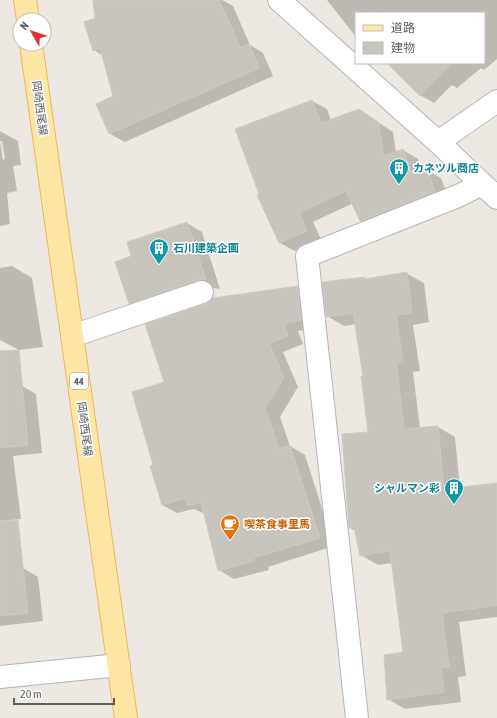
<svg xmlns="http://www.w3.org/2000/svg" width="497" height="718" viewBox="0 0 497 718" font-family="'Asap Condensed','Noto Sans JP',sans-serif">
<rect width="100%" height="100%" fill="#ede9e2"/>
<g fill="#0003" fill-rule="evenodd">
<path d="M94,0H222L233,6L250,45L263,53L273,76L125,142L110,134L98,104L115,97L103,56L94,50L96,19Z"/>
<path d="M327,0H497V59L484,70L481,68L457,88L452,85L434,103L420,95L389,63H484V13H356V37Z"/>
<path d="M312,101L327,109L331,120L359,110L393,132L396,152L403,150L418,159L422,171L427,170L441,178L449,200L376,229L361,221L353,203L313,222L321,239L295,251L280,243L258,196Z"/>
<path d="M0,131L18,141L21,165L13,166L17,191L7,193L10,224L0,226ZM0,141H2L5,159L3,160Z"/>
<path d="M187,223L202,232L220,289L214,288L145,312L130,303L133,257Z"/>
<path d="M12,266L32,278L43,347L19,350L0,340V268Z"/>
<path d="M406,273L424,283L429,322L413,325L420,371L413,372L420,428L438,427L455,437L460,488L497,484V617L459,622L466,676L458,677L461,702L405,709L388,699L404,653L392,563L378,565L361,555L356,531L350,528L343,435L369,433L364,377L356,324L344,326L327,316L365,278L368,279Z"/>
<path d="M297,287L312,296L316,328L298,331L303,344L283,352L298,387L280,417L290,446L305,455L334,546L268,567L269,570L234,579L219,570L205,514L194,509L177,513L162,505L154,466L165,383Z"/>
<path d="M22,386L36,394L42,453L13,456L21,519L0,521V388Z"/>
<path d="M23,568L38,577L43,621L0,626V571Z"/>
</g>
<g fill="#c8c4be" stroke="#d1cac0">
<path d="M93,0H219L240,47L249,44L259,68L109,134L96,104L113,96L100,48L93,51L84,22L95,18Z"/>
<path d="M387,63H452L420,96Z"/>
<path d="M312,100L321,123L359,109L378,122L384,156L403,149L412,174L427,168L435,192L360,221L346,191L299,213L307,231L279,243L257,195L259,194L235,129Z"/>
<path d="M187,222L206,280H198L129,304L115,262L131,256L127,242Z"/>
<path d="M407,272L412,313L396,315L403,362L396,363L404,429L438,426L444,489L497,483V605L442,613L449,667H441L444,692L387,700L384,655L403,652L390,551L360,556L354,527L349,528L342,434L368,432L361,376H363L353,313L326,317L322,282L365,277V279Z"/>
<path d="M298,286L301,320L284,323L288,336L269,343L284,378L265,408L279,449L290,445L320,538L253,558L254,561L218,571L201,502L188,506L186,498L162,505L150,466L153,465L132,392L164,382L145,324L206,304L213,298Z"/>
<path d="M19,350L28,445L0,448V351Z"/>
<path d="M18,520L28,613L0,616V521Z"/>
</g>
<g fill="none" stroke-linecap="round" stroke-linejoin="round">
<g stroke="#b2b5b9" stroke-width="24">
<g id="minor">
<path d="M438,142L497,101"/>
<path d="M72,336L202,292"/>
<path d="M0,677L119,665"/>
<path d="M357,718L307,256L458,196L482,184"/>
</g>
</g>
<g stroke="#b2b5b9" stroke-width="24">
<path id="tertiary" d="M279,0L438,142L497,198"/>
</g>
<g stroke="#f0b657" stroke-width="24">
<g id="primary">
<path d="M25,0L28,20"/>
<path d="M31,44L126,718"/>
</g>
</g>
<use href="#minor" stroke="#fff" stroke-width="22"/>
<use href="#tertiary" stroke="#fff" stroke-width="22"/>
<use href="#primary" stroke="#fee7a5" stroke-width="22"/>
</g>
<defs>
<g id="building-pin" transform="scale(1)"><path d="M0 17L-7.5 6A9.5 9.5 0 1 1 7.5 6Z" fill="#0f9aa8" stroke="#fff"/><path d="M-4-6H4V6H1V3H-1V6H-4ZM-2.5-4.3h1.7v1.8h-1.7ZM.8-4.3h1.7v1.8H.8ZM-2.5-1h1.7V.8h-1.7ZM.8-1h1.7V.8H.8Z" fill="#fff"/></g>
<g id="cafe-pin" transform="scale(1)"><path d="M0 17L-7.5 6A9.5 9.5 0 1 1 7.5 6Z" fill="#e8710a" stroke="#fff"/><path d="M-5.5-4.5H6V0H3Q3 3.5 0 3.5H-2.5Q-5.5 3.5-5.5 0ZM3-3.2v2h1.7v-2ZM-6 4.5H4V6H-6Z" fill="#fff"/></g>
</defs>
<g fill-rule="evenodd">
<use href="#building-pin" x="399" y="168"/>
<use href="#building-pin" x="159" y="248"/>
<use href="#building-pin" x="454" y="488"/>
<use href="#cafe-pin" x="230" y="524"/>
</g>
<g text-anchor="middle" stroke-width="3" stroke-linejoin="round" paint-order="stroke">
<rect fill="#fff" stroke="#8c8f91" stroke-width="1" x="70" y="373" width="18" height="16" rx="3"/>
<g font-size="10" font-weight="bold" fill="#5a5f62">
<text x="79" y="385">44</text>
</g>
<g font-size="11" fill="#5a5f62" stroke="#fff">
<text transform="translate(40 108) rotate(82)" y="4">岡崎西尾線</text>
<text transform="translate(85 429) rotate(82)" y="4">岡崎西尾線</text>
</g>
<g font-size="11" font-weight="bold" fill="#0d838f" stroke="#fff" text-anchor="start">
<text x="413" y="172">カネツル商店</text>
<text x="173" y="252">石川建築企画</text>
<text x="440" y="492" text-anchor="end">シャルマン彩</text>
</g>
<g font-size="11" font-weight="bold" fill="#c56008" stroke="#fff" text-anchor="start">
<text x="244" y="528">喫茶食事里馬</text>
</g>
</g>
<rect x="355" y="12" width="130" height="52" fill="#ffffff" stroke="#bdbfc0"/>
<rect x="363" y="25" width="20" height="6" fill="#fee7a5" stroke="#bdbfc0"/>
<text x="391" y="32" font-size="12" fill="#5a5f62">道路</text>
<rect x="363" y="42" width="20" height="12" fill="#c8c4be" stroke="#bdbfc0"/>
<text x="391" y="52" font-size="12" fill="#5a5f62">建物</text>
<g transform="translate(32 32) rotate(309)"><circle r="19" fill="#ffffff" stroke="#bdbfc0"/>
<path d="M0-3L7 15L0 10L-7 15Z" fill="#e82d30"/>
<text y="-6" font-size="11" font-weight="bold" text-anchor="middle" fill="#5a5f62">N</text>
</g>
<path d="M14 698v6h100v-6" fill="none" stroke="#5a5f62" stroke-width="2"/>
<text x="20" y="698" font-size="12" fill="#5a5f62" stroke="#ffffff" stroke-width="3" paint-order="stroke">20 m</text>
</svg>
